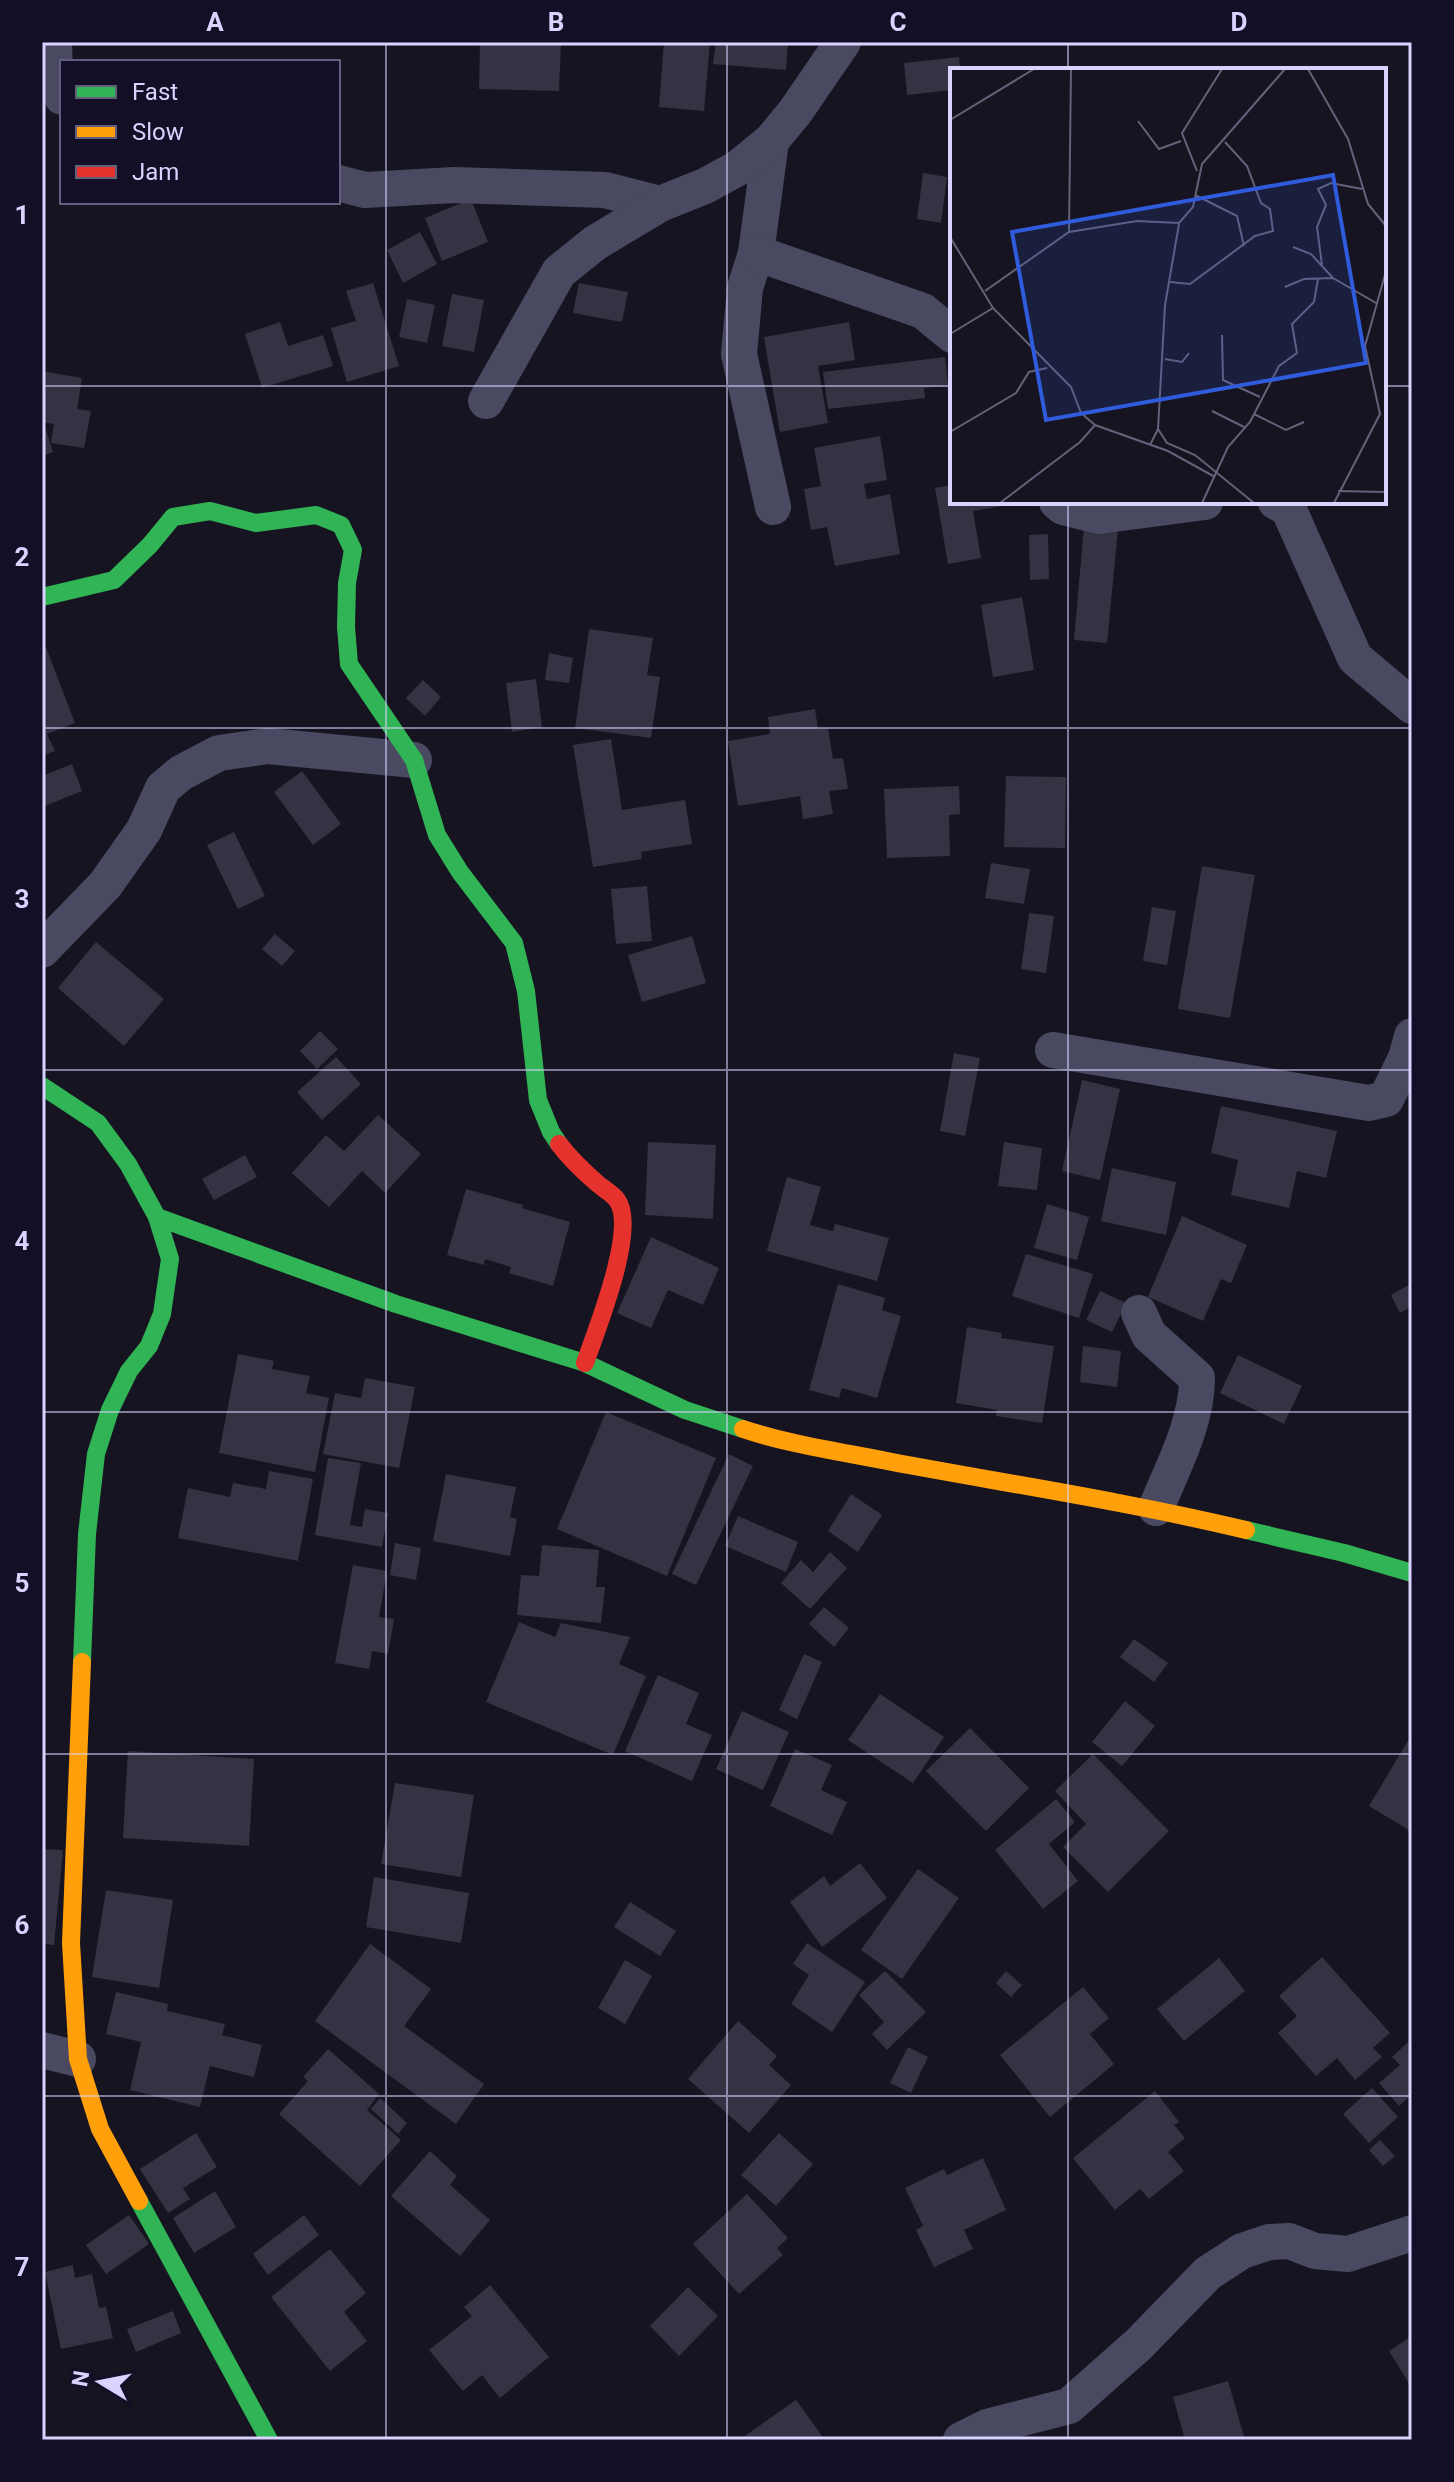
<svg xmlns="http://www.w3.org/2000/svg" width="1454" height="2482" viewBox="0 0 1454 2482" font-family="Roboto,sans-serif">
<rect width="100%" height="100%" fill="#161421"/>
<g fill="#343243">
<path d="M480,42H561L559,91L479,89Z"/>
<path d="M664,42H710L704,111L659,107Z"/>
<path d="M716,42H788L786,70L713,64Z"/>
<path d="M959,57L960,70H952V90L907,95L904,63Z"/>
<path d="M923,173L947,177L941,223L917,219Z"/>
<path d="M471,199L488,242L442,261L425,218Z"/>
<path d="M420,232L437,264L403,283L387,250Z"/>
<path d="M373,283L399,366L347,382L331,328L356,321L346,291Z"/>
<path d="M579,283L628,292L622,322L573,313Z"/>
<path d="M452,294L484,300L474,352L442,346Z"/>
<path d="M407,299L435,305L427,343L399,337Z"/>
<path d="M280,322L288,346L323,335L333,366L262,388L245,334Z"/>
<path d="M849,322L855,360L818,366L828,423L780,432L764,337Z"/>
<path d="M945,357L948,386L924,388L925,398L828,409L823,372Z"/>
<path d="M42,371L82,378L77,409L91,411L84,448L51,443L54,424L42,422Z"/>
<path d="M46,430L53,452L42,456V431Z"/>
<path d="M880,436L887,480L864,484L867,499L890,494L900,554L835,566L827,527L811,530L804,489L821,486L814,448Z"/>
<path d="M952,485V502H1008L1009,505L973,511L981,558L948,564L935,488Z"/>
<path d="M1084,526L1118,529L1107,643L1074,640Z"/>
<path d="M1048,534L1049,579L1030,580L1029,535Z"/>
<path d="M1022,597L1034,670L993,677L981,605Z"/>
<path d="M589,629L653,638L647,675L660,677L651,738L575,728Z"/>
<path d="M42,637L75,723L47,734L55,751L42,756Z"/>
<path d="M549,653L573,658L569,683L545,680Z"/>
<path d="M536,679L542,727L512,732L506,683Z"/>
<path d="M423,680L441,697L425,716L406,698Z"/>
<path d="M815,709L818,729L828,728L833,759L843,758L848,789L829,791L833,814L803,819L800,796L738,806L728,741L770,734L768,717Z"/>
<path d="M611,739L622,810L685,800L692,844L641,852L642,859L593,867L573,745Z"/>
<path d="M72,764L82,791L42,807V776Z"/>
<path d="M302,771L341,824L313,845L274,792Z"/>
<path d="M1006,776L1066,777L1065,848L1004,847Z"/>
<path d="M959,786L960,814L949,815L950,856L887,858L884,789Z"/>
<path d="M234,832L265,896L238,909L207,845Z"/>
<path d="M991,863L1030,869L1024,904L985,898Z"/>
<path d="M1202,866L1255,875L1230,1018L1178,1009Z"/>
<path d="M647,886L652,941L616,944L611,889Z"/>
<path d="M1152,907L1176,911L1167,965L1143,961Z"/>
<path d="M1029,913L1054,916L1046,973L1021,969Z"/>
<path d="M275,934L295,951L282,966L262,949Z"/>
<path d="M692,936L706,983L642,1002L628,955Z"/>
<path d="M96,942L164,999L124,1046L58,988Z"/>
<path d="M320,1031L338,1049L317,1069L300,1051Z"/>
<path d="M954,1053L980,1058L965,1136L940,1131Z"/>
<path d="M336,1057L361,1084L322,1120L297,1092Z"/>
<path d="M1082,1080L1120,1089L1100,1180L1062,1171Z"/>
<path d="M1221,1106L1337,1131L1326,1178L1297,1171L1289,1208L1231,1195L1238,1160L1211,1153Z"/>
<path d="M378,1115L421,1154L385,1193L362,1171L329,1207L292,1173L326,1135L344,1151Z"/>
<path d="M648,1142L716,1145L713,1219L645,1215Z"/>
<path d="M1004,1142L1042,1148L1037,1190L998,1186Z"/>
<path d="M245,1155L257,1177L214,1200L202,1179Z"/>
<path d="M1112,1168L1176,1182L1166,1235L1101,1221Z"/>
<path d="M787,1177L821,1187L810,1225L833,1231L835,1224L889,1238L877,1281L767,1251Z"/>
<path d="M466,1189L523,1205L522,1208L570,1222L553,1286L509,1273L511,1267L485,1259L484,1265L447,1255Z"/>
<path d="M1047,1204L1089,1217L1077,1260L1034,1248Z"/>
<path d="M1182,1216L1247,1245L1231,1283L1221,1279L1203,1321L1148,1297Z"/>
<path d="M651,1237L719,1268L703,1305L668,1290L651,1328L617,1313Z"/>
<path d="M1026,1254L1093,1274L1079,1318L1012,1296Z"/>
<path d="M1412,1283V1306L1400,1313L1391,1295Z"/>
<path d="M838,1284L885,1298L882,1310L901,1316L877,1398L842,1388L839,1398L809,1390Z"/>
<path d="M1100,1291L1126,1303L1112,1332L1086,1320Z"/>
<path d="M967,1327L1002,1333L1001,1338L1054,1346L1042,1423L996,1416L997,1410L956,1403Z"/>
<path d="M1083,1346L1121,1351L1117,1387L1080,1382Z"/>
<path d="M238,1354L274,1361L272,1369L310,1376L306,1393L329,1398L315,1472L219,1453Z"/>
<path d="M1238,1355L1302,1386L1284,1424L1220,1393Z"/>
<path d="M365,1378L415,1387L399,1468L323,1454L335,1393L361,1398Z"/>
<path d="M606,1412L716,1458L667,1576L557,1529Z"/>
<path d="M729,1454L753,1466L696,1585L672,1574Z"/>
<path d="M328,1458L361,1463L350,1525L362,1527L365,1509L388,1513L382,1547L315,1535Z"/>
<path d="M269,1471L313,1479L298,1561L178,1538L188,1488L230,1497L233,1483L266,1489Z"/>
<path d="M446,1474L516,1487L510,1517L517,1519L510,1556L433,1541Z"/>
<path d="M851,1494L882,1515L858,1552L828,1531Z"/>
<path d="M738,1516L798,1542L786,1572L725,1546Z"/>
<path d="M395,1543L421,1548L416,1580L390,1575Z"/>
<path d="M542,1545L599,1550L596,1587H605L601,1623L517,1615L521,1575L539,1576Z"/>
<path d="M830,1552L847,1568L810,1609L781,1583L801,1560L813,1572Z"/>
<path d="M353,1565L387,1571L379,1617L394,1619L388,1654L372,1651L369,1669L335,1663Z"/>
<path d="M824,1607L849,1628L834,1647L809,1624Z"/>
<path d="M519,1622L555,1637L561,1623L630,1637L619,1664L646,1676L613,1755L486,1702Z"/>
<path d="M1134,1639L1168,1663L1154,1682L1120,1657Z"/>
<path d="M804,1654L822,1662L797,1719L779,1710Z"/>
<path d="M658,1675L699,1693L686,1724L712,1735L692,1781L625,1751Z"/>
<path d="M880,1694L944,1737L913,1783L848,1740Z"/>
<path d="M1125,1701L1155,1726L1122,1766L1092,1742Z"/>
<path d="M742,1711L789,1732L763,1790L716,1769Z"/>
<path d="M970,1728L1029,1788L986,1831L926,1771Z"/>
<path d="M1412,1734V1793L1409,1798L1412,1800V1832L1369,1806Z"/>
<path d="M795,1749L832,1765L821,1790L847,1802L832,1835L770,1806Z"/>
<path d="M128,1751L254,1759L249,1846L123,1838Z"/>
<path d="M1093,1754L1169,1831L1108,1892L1063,1847L1086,1824L1055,1791Z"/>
<path d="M395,1783L474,1795L461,1877L381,1864Z"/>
<path d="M1056,1799L1075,1822L1049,1844L1078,1881L1043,1909L995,1850Z"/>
<path d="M42,1849L63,1850L54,1945L42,1944Z"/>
<path d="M860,1863L887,1898L822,1947L790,1902L824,1876L830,1886Z"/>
<path d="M918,1869L959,1898L902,1979L861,1950Z"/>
<path d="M374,1877L469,1893L461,1943L366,1927Z"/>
<path d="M106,1890L173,1900L159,1988L92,1977Z"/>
<path d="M630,1902L676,1931L660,1956L614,1927Z"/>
<path d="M807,1943L865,1982L832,2032L791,2004L809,1975L793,1964Z"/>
<path d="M370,1944L431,1989L404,2026L484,2084L456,2124L315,2021Z"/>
<path d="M1322,1957L1390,2033L1373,2048L1382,2057L1355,2080L1337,2058L1316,2076L1278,2033L1297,2016L1279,1996Z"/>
<path d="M1219,1958L1245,1991L1184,2041L1157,2009Z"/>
<path d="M625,1960L652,1976L625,2024L598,2008Z"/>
<path d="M885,1971L926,2012L887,2050L872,2034L884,2022L859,1995Z"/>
<path d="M1006,1971L1022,1985L1011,1997L996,1983Z"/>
<path d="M1083,1987L1109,2018L1090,2034L1114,2064L1050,2117L1000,2055Z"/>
<path d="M116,1992L168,2004L167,2011L225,2024L222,2035L262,2045L254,2077L210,2066L200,2107L130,2090L141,2042L106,2034Z"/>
<path d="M738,2021L777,2056L769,2065L791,2085L749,2133L688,2079Z"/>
<path d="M1408,2042L1412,2046V2094L1399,2106L1379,2083L1400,2065L1392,2057Z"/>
<path d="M908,2047L928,2057L911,2093L890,2083Z"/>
<path d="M328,2049L379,2094L367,2110L401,2140L360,2186L279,2114L308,2081L303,2077Z"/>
<path d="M1372,2088L1398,2117L1369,2143L1343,2114Z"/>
<path d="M1155,2091L1179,2122L1174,2125L1185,2138L1168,2152L1184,2171L1149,2199L1140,2189L1115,2210L1073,2158Z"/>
<path d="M380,2098L407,2123L398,2134L371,2109Z"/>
<path d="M196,2133L217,2167L183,2188L190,2199L168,2213L140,2169Z"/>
<path d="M779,2133L813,2164L776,2206L741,2175Z"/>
<path d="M1380,2140L1395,2156L1383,2166L1369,2150Z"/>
<path d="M430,2151L457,2176L450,2185L490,2220L460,2256L391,2196Z"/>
<path d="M983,2158L1006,2210L964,2230L973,2249L934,2267L916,2230L923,2226L905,2188L944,2169L947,2175Z"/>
<path d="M215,2191L236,2227L194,2253L173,2218Z"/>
<path d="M747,2194L788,2238L777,2248L783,2255L739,2294L693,2244Z"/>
<path d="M129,2215L149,2244L106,2274L86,2245Z"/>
<path d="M304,2215L319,2235L268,2275L253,2254Z"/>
<path d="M330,2249L366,2293L344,2312L367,2341L330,2371L271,2297Z"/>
<path d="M73,2265L75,2278L92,2274L99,2308L106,2307L113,2338L61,2349L45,2272Z"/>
<path d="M490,2285L549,2357L500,2398L482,2375L463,2391L429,2350L472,2316L464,2307Z"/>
<path d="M688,2287L718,2316L679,2356L650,2326Z"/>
<path d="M173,2311L181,2333L136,2352L127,2329Z"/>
<path d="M1412,2336V2388L1389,2351Z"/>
<path d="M1228,2381L1245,2440H1185L1173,2397Z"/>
<path d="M796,2400L825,2440H739Z"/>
</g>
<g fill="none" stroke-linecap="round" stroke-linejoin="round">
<g stroke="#4a4962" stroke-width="36">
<path d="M54,42L55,71L62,97"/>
<path d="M771,141L756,253L745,288L739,354L773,507"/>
<path d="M338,183L365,190L454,185L605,190L660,204"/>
<path d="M756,253L923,311L952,335"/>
<path d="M486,401L559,272L595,243L660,204L705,186L738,168L771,141L795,112L843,42"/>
<path d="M1057,502L1063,507L1099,516L1205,502"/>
<path d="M1276,502L1288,508L1355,658L1412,706"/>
<path d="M42,950L105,885L144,830L163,788L181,773L219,753L268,746L414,760"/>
<path d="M1053,1050L1369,1103L1386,1099L1406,1058L1412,1036"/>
<path d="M1139,1313L1149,1335L1197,1378C1197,1423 1173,1467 1156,1508"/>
<path d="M42,2050L78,2059"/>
<path d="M961,2440L987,2427L1069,2406L1139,2344L1208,2273L1242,2251L1269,2242L1289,2241L1315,2251L1348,2254L1412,2233"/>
</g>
<g stroke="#30b455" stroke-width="18">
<path d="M42,597L114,580L150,545L173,517L210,511L256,523L316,515L341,525L353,550L347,583L346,627L349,664L414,760L437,835L460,872L514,943L526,991L538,1100L551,1132L559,1144"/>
<path d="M42,1086L98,1123L128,1164L157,1217L170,1259L162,1314L149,1346L129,1371L110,1410L96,1454L87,1534L82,1662"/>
<path d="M157,1217L396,1304L585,1363L685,1410L743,1429"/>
<path d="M1246,1530L1344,1553L1412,1573"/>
<path d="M139,2201L269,2440"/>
</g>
<g stroke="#ff9f0a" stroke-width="18">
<path d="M743,1429C791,1445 843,1452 892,1462C1010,1484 1129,1502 1246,1530"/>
<path d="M82,1662L71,1943L78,2059L100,2129L139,2201"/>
</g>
<path stroke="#e5322d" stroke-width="18" d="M559,1144C571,1160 583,1171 598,1184C604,1189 613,1194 617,1200C638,1228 596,1331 585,1363"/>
</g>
<path fill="none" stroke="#d9d4ff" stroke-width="2" stroke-opacity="0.55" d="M386,42V2440M727,42V2440M1068,42V70M42,386H952M1384,386H1412M1068,502V2440M42,728H1412M42,1070H1412M42,1412H1412M42,1754H1412M42,2096H1412"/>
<g transform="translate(950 68)">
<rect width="436" height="436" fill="#161421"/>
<path fill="none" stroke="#64617a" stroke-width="2" d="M358,1L398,71L418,136L436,158M0,52L84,1M188,53L209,81L231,73M247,103L232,65L272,1M245,127L287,148L294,178M119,164L121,1M0,169L43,240L121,319L131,345L145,357L218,383L265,409M343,179L361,186L383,210L426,235M372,197L367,159L376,137L368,121L381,115L412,121M220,214L240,216L305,168L323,163L320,141L311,135L297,98L275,74M335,219L354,211L383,210M35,223L119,164L187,153L229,155L243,139L252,96L335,1M0,266L43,240M272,267L273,312L310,329M215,291L232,294L239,285M262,343L294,359M304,346L336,362L354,354M208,361L217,375L245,387L304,435M0,364L66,325L79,304L97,300M200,377L208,361L215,237L229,156M388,423L436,424M50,435L130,374L145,357M252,435L278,379L300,354L329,298L347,285L342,256L364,234L368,211M384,435L430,346L415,278L436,203"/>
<path fill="#305bdc" fill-opacity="0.15" stroke="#305bdc" stroke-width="4" d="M383,107L416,295L96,352L62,164Z"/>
<rect width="436" height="436" fill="none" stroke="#d9d4ff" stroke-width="4"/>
</g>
<rect width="1454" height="2482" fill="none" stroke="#130f26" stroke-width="88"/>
<rect x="60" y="60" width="280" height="144" fill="#130f26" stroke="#625e7d" stroke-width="2"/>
<rect x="76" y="86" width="40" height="12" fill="#30b455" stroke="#625e7d" stroke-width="2"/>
<text x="132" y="100" font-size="24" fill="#d9d4ff">Fast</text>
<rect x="76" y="126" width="40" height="12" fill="#ff9f0a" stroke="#625e7d" stroke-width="2"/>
<text x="132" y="140" font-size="24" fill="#d9d4ff">Slow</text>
<rect x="76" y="166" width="40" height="12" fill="#e5322d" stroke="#625e7d" stroke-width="2"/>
<text x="132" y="180" font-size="24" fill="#d9d4ff">Jam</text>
<g transform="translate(100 2382) rotate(280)" stroke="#130f26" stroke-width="6" paint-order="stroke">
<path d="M0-6L14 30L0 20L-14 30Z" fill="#d9d4ff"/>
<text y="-12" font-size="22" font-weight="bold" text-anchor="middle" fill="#d9d4ff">N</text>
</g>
<rect x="44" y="44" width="1366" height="2394" fill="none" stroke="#d9d4ff" stroke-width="3"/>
<g font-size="26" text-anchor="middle" font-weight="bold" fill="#d9d4ff">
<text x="215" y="31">A</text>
<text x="556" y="31">B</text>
<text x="898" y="31">C</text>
<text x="1239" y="31">D</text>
<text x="22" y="224">1</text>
<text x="22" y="566">2</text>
<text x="22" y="908">3</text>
<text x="22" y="1250">4</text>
<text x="22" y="1592">5</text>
<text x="22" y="1934">6</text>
<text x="22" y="2276">7</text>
</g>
</svg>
